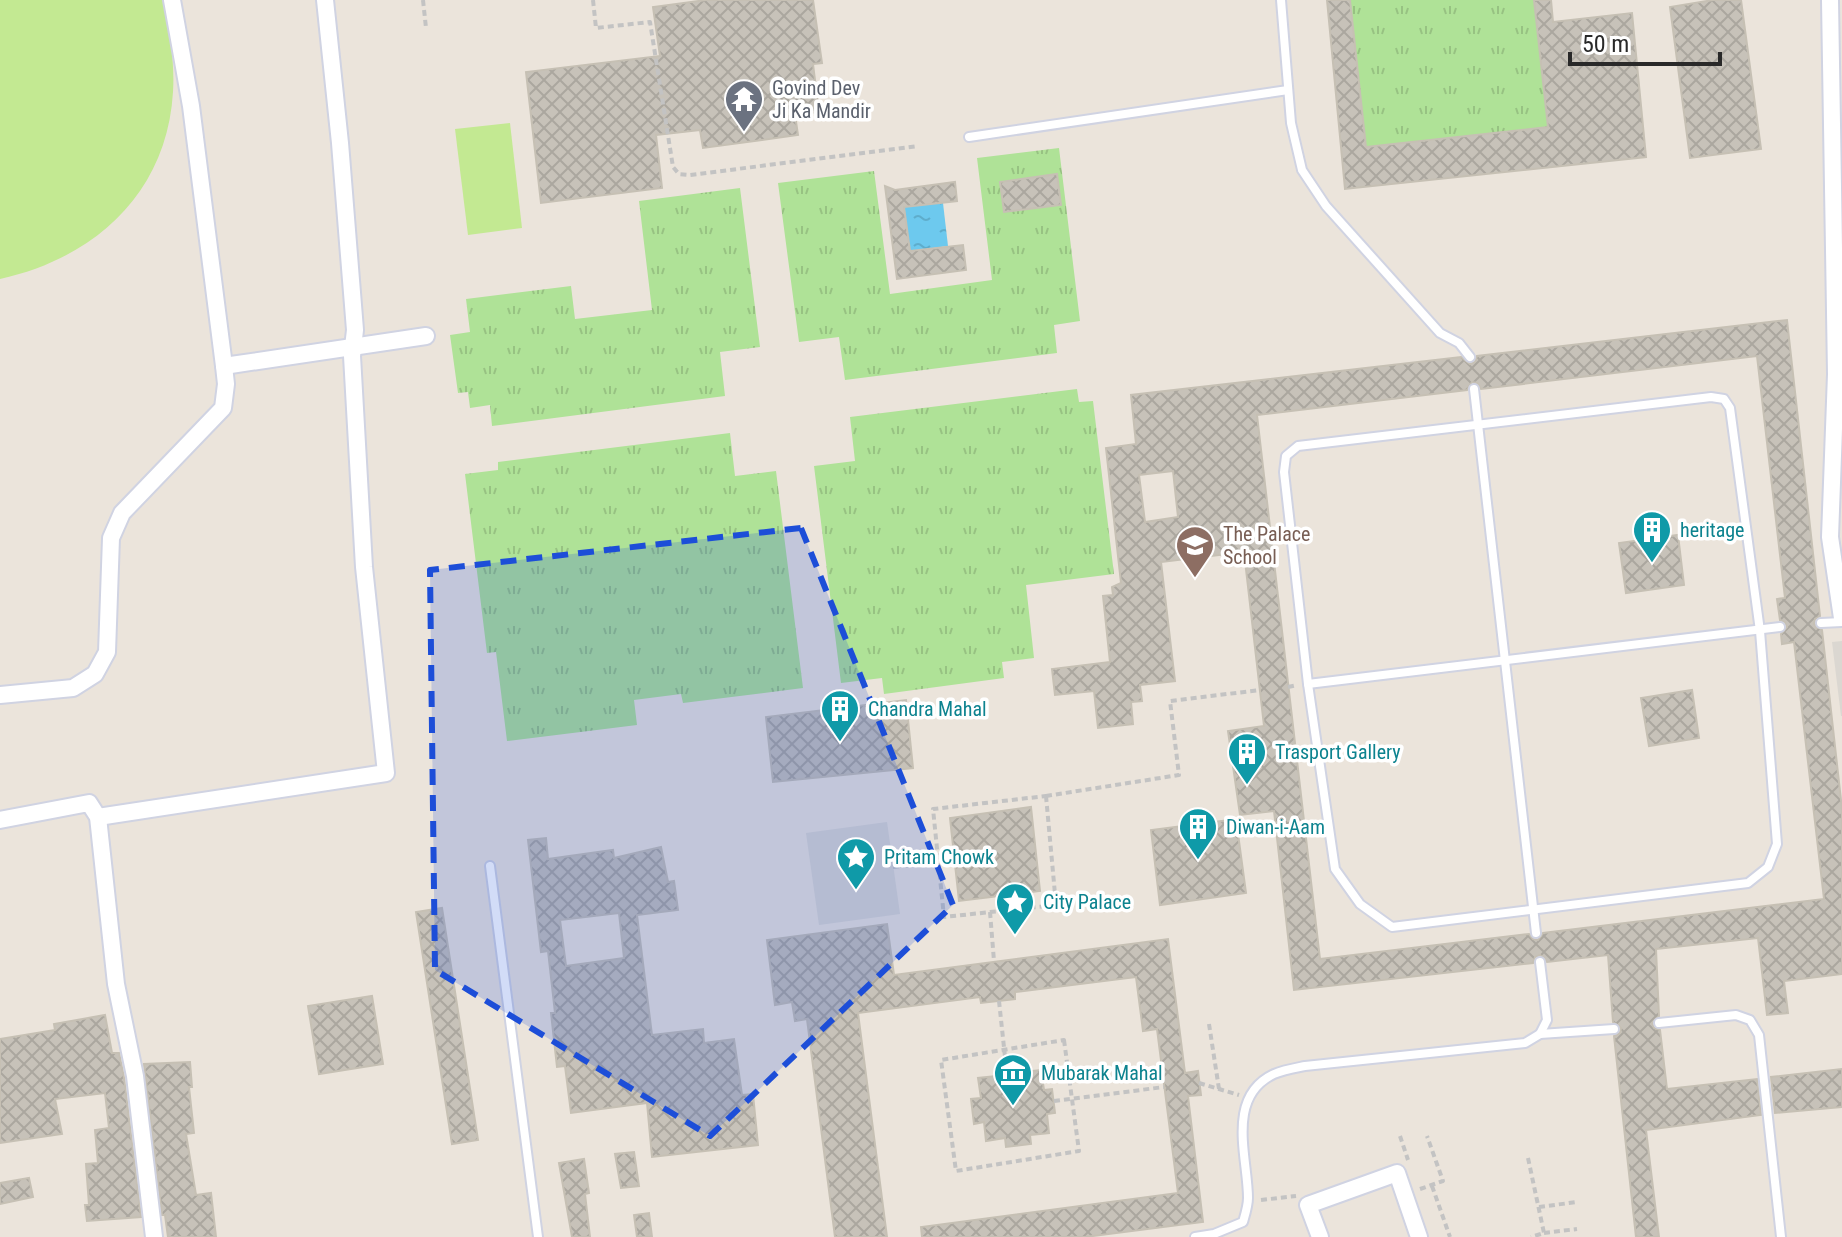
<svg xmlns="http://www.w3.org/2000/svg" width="1842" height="1237" viewBox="0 0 1842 1237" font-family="'Roboto Condensed',sans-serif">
<defs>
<pattern id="grass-tufts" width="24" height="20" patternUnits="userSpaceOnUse" patternTransform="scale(2)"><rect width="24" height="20" fill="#afe297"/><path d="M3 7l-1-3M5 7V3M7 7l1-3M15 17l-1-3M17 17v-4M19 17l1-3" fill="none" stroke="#97c282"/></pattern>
<pattern id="water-ripples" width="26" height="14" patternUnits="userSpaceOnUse" patternTransform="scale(2)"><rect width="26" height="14" fill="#6dc9ee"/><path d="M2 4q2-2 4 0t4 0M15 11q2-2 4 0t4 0" fill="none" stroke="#5eadcc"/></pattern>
<pattern id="building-cross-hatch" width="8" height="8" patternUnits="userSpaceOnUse" patternTransform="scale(2)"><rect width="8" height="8" fill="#c7c2b9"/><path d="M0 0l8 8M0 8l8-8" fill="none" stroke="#aba79f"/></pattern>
</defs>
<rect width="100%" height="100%" fill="#ebe4db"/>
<g fill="url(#grass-tufts)" fill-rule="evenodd">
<path d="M1350,0H1534L1548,127L1366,147Z"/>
<path d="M1059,148L1080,321L1054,325L1057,353L845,380L839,337L799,342L778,183L874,171L890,294L992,280L977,158ZM1057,174L1061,205L1005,212L1001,182Z"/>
<path d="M740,188L760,347L720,352L725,396L492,426L490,405L470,408L468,392L458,393L450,335L470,332L466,299L571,286L575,319L652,310L639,201Z"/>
<path d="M1077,389L1079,402L1093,401L1114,574L1026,585L1034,658L1002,662L1004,678L884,694L882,678L841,683L814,466L855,461L850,417Z"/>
<path d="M730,433L735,476L776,471L803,688L683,703L681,694L634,700L637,725L507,741L496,652L487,653L465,474L498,470V462Z"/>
</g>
<g fill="#c3e992">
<path d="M0,0H166C169,30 175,61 173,92C167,193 95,258 0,279Z"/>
<path d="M510,123L522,228L468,235L455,129Z"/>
</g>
<g fill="#dbd7d1">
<path d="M1842,641V716H1841L1832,642Z"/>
<path d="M887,822L900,914L819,925L806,833Z"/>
</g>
<path fill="url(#water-ripples)" d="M943,203L948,246L910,251L904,207Z"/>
<g fill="url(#building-cross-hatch)" stroke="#c6c0b4" stroke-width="2" fill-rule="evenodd">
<path d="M706,0H813L822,63L813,64L819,112L795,115L798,135L703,148L700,130L656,135L662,188L541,203L526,72L660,56L653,7Z"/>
<path d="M1327,0H1350L1366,147L1548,127L1534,0H1551L1553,22L1632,13L1646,157L1345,189Z"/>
<path d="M1713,0H1741L1761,149L1690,158L1670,7Z"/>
<path d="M1057,174L1061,205L1004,212L1000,182Z"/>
<path d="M955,182L957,201L904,207L910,251L963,245L966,270L897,279L885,186L895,190Z"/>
<path d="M1787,320L1820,616L1815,619L1814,624L1822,630L1842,809V974L1784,981L1788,1013L1767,1015L1758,938L1656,949L1659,1016L1652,1023L1654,1028L1660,1030L1667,1089L1757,1079L1761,1115L1646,1130L1659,1237H1636L1614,1036L1620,1033L1621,1028L1613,1022L1608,955L1547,962L1540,955L1535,957L1533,963L1294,990L1274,811L1240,815L1228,731L1264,726L1244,552L1161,562L1175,681L1140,685L1142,701L1131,702L1133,724L1098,728L1094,691L1055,695L1052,669L1110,662L1103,596L1113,595L1112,587L1121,583L1106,448L1136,444L1131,395L1461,357L1470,364L1475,362L1477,356ZM1757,356L1785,598L1777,599L1780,620L1785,622L1787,627L1781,634L1782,644L1794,642L1824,899L1543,933L1538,940L1533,939L1529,934L1320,959L1257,415L1467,390L1472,382L1477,383L1481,389ZM1173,471L1178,517L1145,522L1139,475Z"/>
<path d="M1678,535L1684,585L1626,593L1619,543Z"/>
<path d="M1692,690L1699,738L1649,746L1641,698Z"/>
<path d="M906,700L913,768L773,782L766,717Z"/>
<path d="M1031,807L1040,891L959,901L950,818Z"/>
<path d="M1236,819L1246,893L1160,905L1151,830Z"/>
<path d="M546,838L548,859L613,850L614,858L661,847L668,882L674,881L678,910L637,915L652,1035L703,1029L704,1043L734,1039L742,1095L753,1094L758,1145L652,1157L647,1103L571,1113L565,1066L557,1067L551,1013H555L548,951L541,952L528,840ZM619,913L624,958L566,966L560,920Z"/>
<path d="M442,908L478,1140L452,1144L416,912Z"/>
<path d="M887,924L894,975L1168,939L1185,1073L1198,1071L1201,1095L1188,1096L1203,1222L1085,1237H922L921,1227L1178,1193L1157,1029L1143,1031L1136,977L1015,992V999L981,1003L980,997L858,1013L887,1237H835L807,1019L795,1021L792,1002L775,1005L767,940Z"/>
<path d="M372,996L383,1064L319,1074L308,1006Z"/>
<path d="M105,1015L112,1053H119L124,1078L141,1217L87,1221L85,1205H89L86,1164L98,1163L95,1130L109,1128L105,1093L55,1099L62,1134L0,1143V1039L55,1030L54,1024Z"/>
<path d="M190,1062L192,1087H189L194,1133L186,1134L196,1195L211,1193L216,1237H168L165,1215H162L144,1064Z"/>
<path d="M1021,1064L1022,1072L1041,1070L1044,1090L1052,1089L1055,1113L1047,1114L1049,1133L1030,1135L1031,1144L1006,1147L1005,1138L986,1141L984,1122L974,1124L971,1099L981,1098L978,1078L997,1076L996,1067Z"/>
<path d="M1842,1069V1107L1775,1113L1771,1077Z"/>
<path d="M634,1152L639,1186L621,1188L615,1154Z"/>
<path d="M584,1159L589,1193L585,1194L590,1237H572L559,1163Z"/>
<path d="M29,1178L33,1197L0,1204V1183Z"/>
<path d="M649,1213L652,1237H637L634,1215Z"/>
</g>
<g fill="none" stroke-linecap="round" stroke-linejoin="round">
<g stroke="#d0d3e2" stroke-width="12">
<g id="lane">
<path d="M1281,0L1291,123L1302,170L1326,206L1440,333L1459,343L1470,357"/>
<path d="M969,137L1288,90"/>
<path d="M1474,389L1536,933"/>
<path d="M1711,397L1724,399L1730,408L1760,631L1777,844L1768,867L1748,883L1392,927L1360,904L1335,869L1308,684L1284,472L1286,456L1298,446Z"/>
<path d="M1821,623L1842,622"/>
<path d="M1308,684L1780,627"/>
<path d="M490,866L538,1237"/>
<path d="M1659,1023L1736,1015L1750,1020L1759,1035L1781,1237"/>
<path d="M1540,1034L1614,1029"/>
<path d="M1195,1237L1214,1234L1243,1222C1245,1215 1248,1206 1248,1198C1248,1158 1225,1097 1274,1074C1283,1070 1295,1068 1305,1066L1525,1043L1540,1034L1547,1020L1540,962"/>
</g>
</g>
<g stroke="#d0d3e2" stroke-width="20">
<g id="street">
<path d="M1830,0L1836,374L1830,537L1842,618"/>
<path d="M224,366L426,336"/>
<path d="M0,695L73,688L95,674L107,652L111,538L122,513L223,408L226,384L224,366L191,106L172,0"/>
<path d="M98,817L386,773L364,567L352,356L355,330L340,143L325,0"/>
<path d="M0,820L89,803L98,817L116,984L135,1076L154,1237"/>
<path d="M1320,1237L1308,1205L1397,1173L1419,1237"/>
</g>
</g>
<g stroke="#c3c3c3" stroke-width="4" stroke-dasharray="6 4" stroke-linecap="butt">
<path d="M423,0L426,28"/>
<path d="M593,0L596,28L650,22L673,167L679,174L690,175L918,146"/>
<path d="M1288,687L1297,685"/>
<path d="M1046,796L1056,905L944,917L933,809Z"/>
<path d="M1046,796L1179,775L1170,701L1260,690"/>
<path d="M893,867L938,862"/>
<path d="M990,912L994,961"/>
<path d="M999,1001L1006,1066"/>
<path d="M1209,1024L1219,1089"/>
<path d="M1064,1040L1079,1151L956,1171L941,1060Z"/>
<path d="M1199,1083L1239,1095"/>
<path d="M1054,1101L1164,1087"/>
<path d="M1400,1136L1408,1160"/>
<path d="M1528,1158L1544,1233L1531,1237"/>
<path d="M1432,1186L1450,1237"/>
<path d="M1420,1189L1443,1181L1427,1136"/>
<path d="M1261,1200L1296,1196"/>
<path d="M1539,1207L1577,1202"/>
<path d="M1544,1233L1577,1229"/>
</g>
<use href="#lane" stroke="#fff" stroke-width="8"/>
<use href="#street" stroke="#fff" stroke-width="16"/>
</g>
<path fill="#1d4ed8" fill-opacity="0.2" stroke="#1d4ed8" stroke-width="6" stroke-dasharray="16 10" stroke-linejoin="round" d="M801,528L953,905L710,1136L435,970L430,570Z"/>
<defs>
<g id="temple-pin" transform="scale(2)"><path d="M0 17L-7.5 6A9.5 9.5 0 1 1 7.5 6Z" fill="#6b7280" stroke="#fff"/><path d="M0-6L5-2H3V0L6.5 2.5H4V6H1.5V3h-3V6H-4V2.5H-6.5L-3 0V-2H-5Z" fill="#fff"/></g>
<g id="building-pin" transform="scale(2)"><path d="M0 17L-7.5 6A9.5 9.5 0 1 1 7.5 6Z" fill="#0f9aa8" stroke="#fff"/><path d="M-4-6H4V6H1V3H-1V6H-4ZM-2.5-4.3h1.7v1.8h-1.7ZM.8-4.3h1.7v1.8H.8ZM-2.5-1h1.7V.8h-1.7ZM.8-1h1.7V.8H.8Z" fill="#fff"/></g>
<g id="school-pin" transform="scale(2)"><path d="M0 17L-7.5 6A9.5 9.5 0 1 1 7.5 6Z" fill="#8d6e63" stroke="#fff"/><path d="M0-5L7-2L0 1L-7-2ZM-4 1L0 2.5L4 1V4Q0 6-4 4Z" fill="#fff"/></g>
<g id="sight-pin" transform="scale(2)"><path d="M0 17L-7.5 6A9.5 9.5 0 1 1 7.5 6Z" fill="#0f9aa8" stroke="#fff"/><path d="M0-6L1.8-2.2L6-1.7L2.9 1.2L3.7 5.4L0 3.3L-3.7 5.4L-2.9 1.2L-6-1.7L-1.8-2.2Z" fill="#fff"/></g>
<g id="museum-pin" transform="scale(2)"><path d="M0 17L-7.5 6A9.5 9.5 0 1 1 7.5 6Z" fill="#0f9aa8" stroke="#fff"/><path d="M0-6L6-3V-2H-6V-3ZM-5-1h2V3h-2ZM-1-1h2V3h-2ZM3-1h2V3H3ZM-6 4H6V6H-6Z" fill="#fff"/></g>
</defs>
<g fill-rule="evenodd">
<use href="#temple-pin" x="744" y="99"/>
<use href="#building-pin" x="1652" y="530"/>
<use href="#school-pin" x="1195" y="545"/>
<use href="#building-pin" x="840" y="709"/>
<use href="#building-pin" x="1247" y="752"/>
<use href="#building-pin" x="1198" y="827"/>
<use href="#sight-pin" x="856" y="857"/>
<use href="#sight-pin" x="1015" y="902"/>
<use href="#museum-pin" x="1013" y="1073"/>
</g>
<g text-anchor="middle" stroke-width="7" stroke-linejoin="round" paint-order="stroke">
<g font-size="20" fill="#5b616d" stroke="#fff" text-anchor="start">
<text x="772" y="95">Govind Dev<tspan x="772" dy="23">Ji Ka Mandir</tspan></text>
</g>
<g font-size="20" fill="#0d838f" stroke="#fff" text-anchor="start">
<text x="1680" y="537">heritage</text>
<text x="868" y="716">Chandra Mahal</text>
<text x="1275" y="759">Trasport Gallery</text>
<text x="1226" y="834">Diwan-i-Aam</text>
<text x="884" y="864">Pritam Chowk</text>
<text x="1043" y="909">City Palace</text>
<text x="1041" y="1080">Mubarak Mahal</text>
</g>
<g font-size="20" fill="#785e54" stroke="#fff" text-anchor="start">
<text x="1223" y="541">The Palace<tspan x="1223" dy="23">School</tspan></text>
</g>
</g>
<path d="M1570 52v12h150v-12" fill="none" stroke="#292929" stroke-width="4"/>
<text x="1582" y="52" font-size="24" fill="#292929" stroke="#ffffff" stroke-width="6" paint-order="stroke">50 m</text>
</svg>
